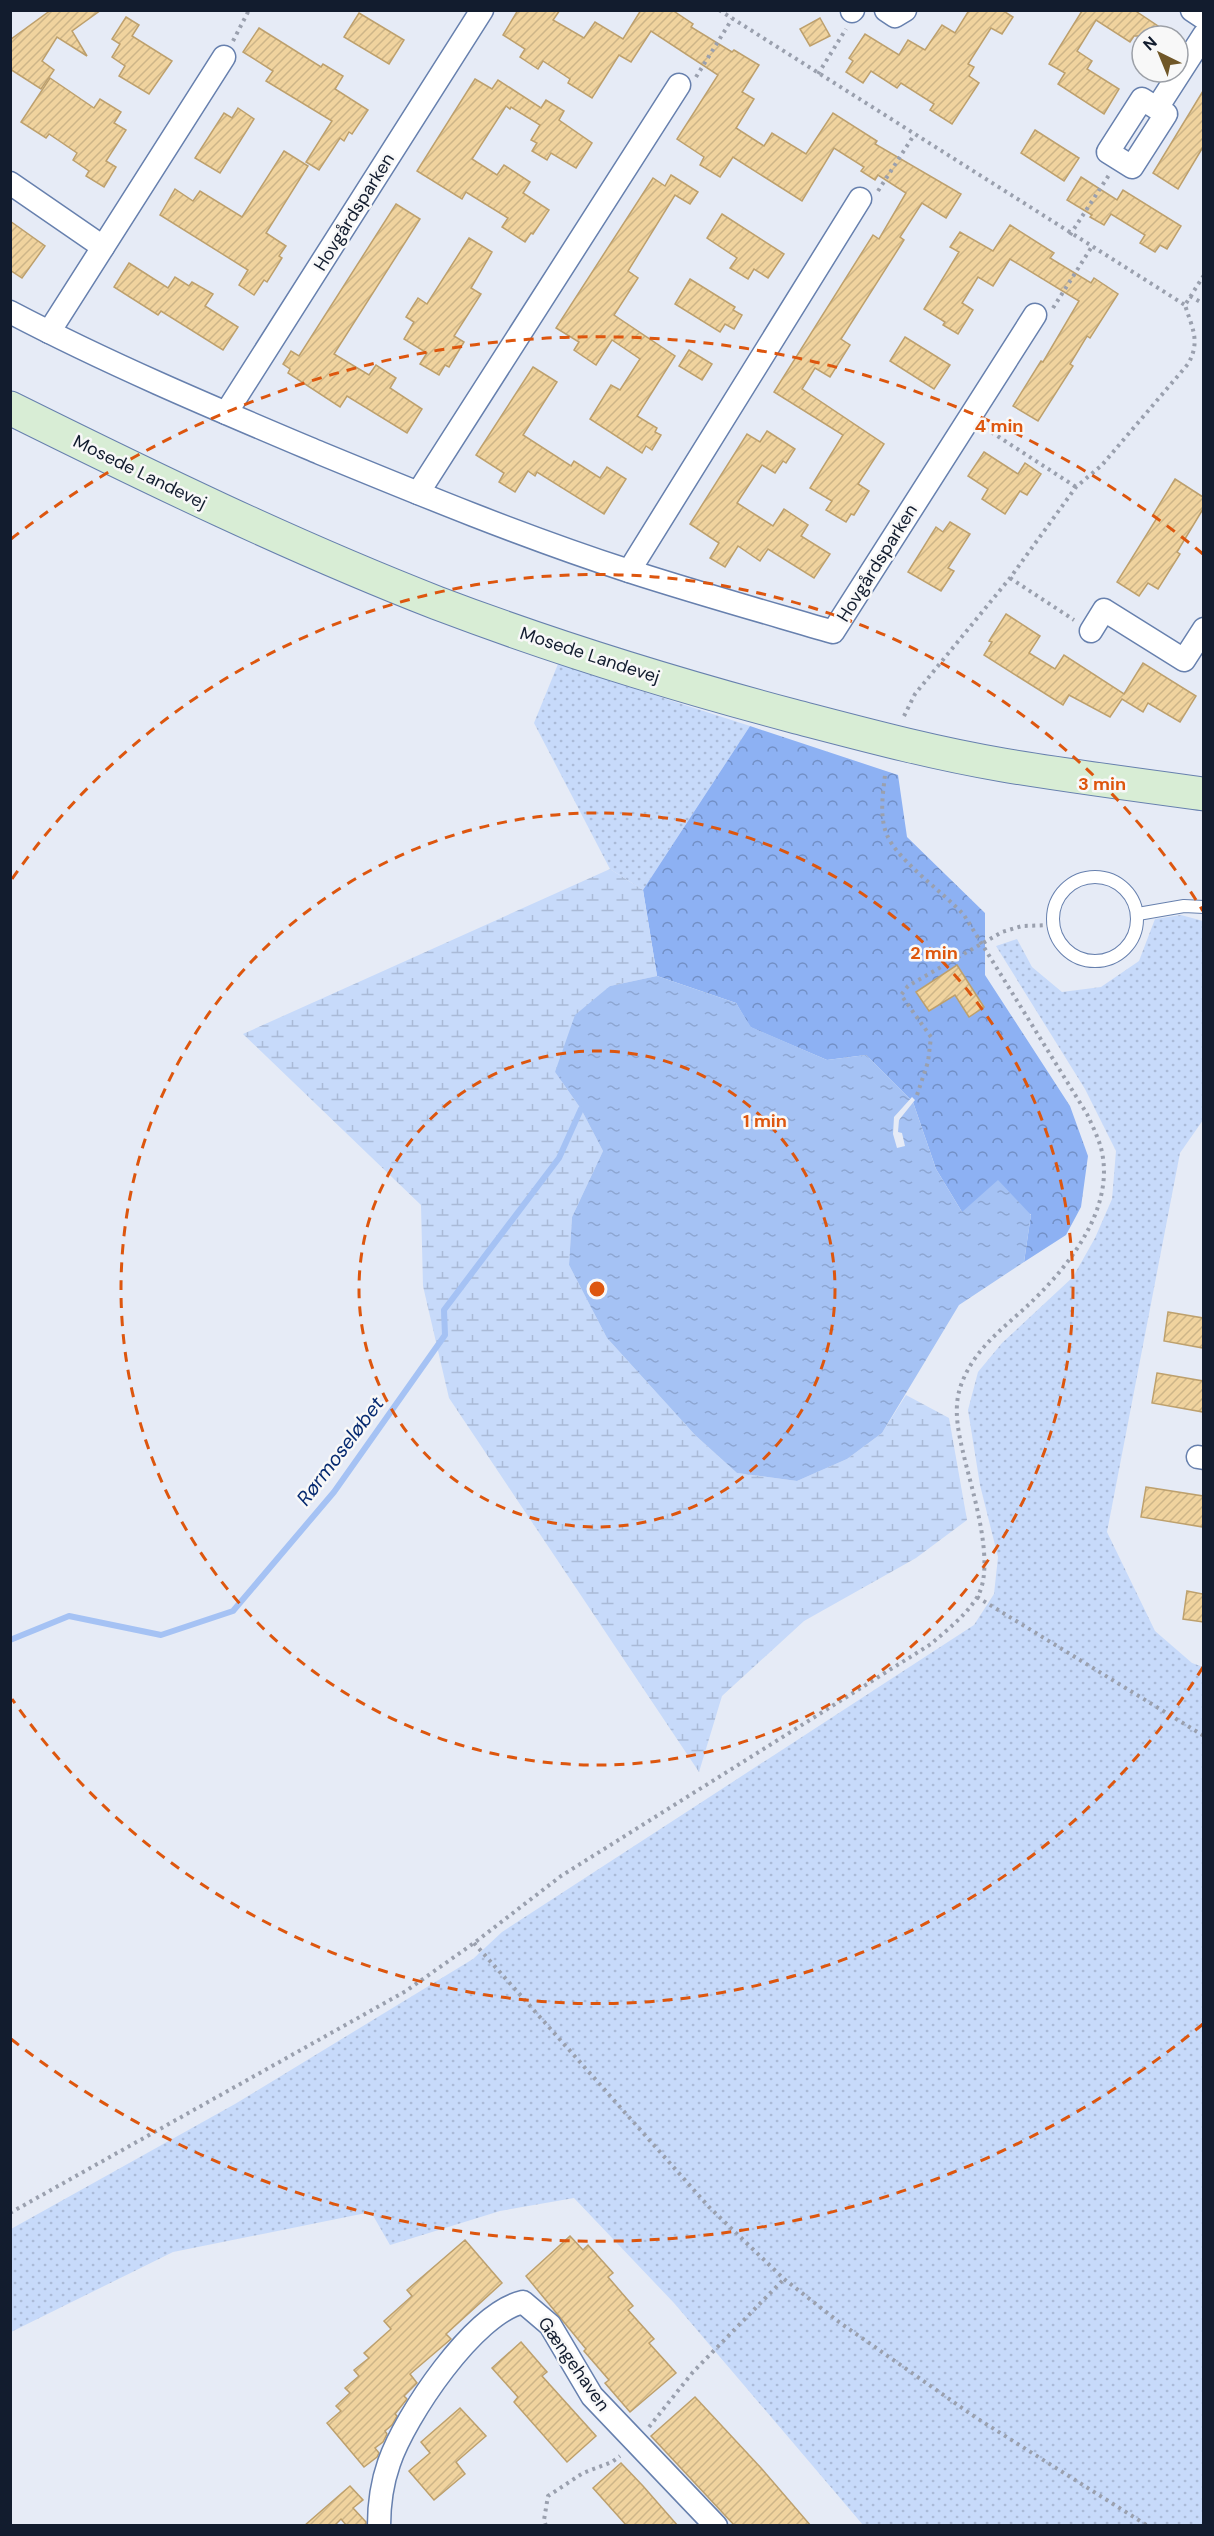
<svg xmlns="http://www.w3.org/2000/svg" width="1214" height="2536" viewBox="0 0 1214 2536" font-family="'DM Sans',sans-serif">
<defs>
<pattern id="grass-dots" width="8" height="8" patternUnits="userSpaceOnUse" patternTransform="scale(1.5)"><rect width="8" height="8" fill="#c7dafa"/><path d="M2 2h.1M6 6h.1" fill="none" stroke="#aabad7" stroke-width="1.8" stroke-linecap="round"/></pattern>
<pattern id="forest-crowns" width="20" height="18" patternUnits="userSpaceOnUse" patternTransform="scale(1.5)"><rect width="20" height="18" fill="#8db1f3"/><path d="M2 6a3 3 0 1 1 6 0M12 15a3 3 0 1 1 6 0" fill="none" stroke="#728fc5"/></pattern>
<pattern id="wetland-marsh" width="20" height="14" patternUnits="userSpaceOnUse" patternTransform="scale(1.5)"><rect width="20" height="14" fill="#c7dafa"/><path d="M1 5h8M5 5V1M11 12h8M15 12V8" fill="none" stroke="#aabad7"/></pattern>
<pattern id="water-ripples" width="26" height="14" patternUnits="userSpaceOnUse" patternTransform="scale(1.5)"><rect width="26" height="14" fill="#a5c2f4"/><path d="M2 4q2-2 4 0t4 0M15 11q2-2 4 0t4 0" fill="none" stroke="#8da6d2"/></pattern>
<pattern id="building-hatch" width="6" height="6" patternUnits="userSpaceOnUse" patternTransform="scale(1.5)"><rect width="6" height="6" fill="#f0d39e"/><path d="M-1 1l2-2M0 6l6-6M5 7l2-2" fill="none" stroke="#cdb588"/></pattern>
</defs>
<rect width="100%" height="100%" fill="#e6ebf6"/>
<g fill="url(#grass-dots)">
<path d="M558,664L750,726L643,890L610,869L534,723Z"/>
<path d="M1181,915L1203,921V1120L1180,1153L1107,1532L1155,1631L1192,1663L1203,1667V2525H863L674,2303L574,2198L500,2211L390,2245L371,2212L173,2252L11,2332V2229L235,2104L473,1959L502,1932L974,1625L994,1594L998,1557L980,1485L968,1410L978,1372L1002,1343L1073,1277L1095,1238L1112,1199L1116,1151L1085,1089L996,946L1017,939L1032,967L1062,992L1101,987L1139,961L1155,919Z"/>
</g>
<path fill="url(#forest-crowns)" d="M750,726L898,775L907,837L985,913V975L1070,1106L1088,1156L1081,1207L1066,1235L1024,1262L1031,1214L962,1212L936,1169L913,1102L866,1055L827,1060L750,1027L736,1003L657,976L643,890Z"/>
<path fill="url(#wetland-marsh)" d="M610,869L643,890L657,976L610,986L555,1072L581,1109L603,1151L572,1217L569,1265L607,1338L695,1435L737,1473L797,1481L847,1459L882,1433L906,1395L949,1418L967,1520L916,1558L804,1621L722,1696L699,1772L449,1398L423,1286L421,1205L243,1034Z"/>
<path fill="url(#water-ripples)" d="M657,976L736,1003L751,1027L827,1060L866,1055L913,1102L936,1169L962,1212L998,1180L1031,1215L1024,1262L959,1305L882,1433L847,1459L797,1481L737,1473L695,1435L607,1338L569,1265L572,1217L603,1151L581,1109L555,1072L575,1015L610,986Z"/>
<path fill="#e6ebf6" d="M912,1097L915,1100L899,1120L898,1132L902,1133L905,1146L897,1148L893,1134L894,1117Z"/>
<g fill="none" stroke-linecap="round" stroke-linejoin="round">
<path stroke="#a5c2f4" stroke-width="6" d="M10,1640L69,1616L161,1635L233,1611L334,1492L445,1335L444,1310L559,1158L581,1109"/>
</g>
<g fill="url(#building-hatch)" stroke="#bda06d" stroke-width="1.5">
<path d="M51,10H101L72,31L87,56L57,37L42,61L54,70L41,89L10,69V40Z"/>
<path d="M518,10H560L553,20L584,38L595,22L623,39L641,10H672L693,24L691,27L732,52L734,50L759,65L742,92L754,99L736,128L764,146L772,133L806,154L833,113L877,141L875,144L961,194L946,218L922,203L900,237L904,240L841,339L850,345L830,377L815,368L802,389L884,444L858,484L869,491L854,515L851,514L846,522L826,510L832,501L810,488L843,435L774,392L873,235L879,239L906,193L878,175L875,180L861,171L864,167L834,148L802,201L733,157L720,177L700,165L704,157L677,139L718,75L651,31L631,62L619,55L592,98L568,83L570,79L543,61L538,69L520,57L525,49L503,35Z"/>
<path d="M965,10H1002L1013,17L1002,34L991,28L968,64L974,67L969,76L979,83L952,124L930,110L934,104L901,83L897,88L871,71L863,83L846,72L853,61L849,58L865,34L899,55L908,40L925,50L942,25L955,33L968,12Z"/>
<path d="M1080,10H1134L1173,36H1134L1130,42L1096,20L1077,51L1092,61L1087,69L1119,89L1104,114L1058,84L1065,73L1049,64L1082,11Z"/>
<path d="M359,13L404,40L389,64L344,37Z"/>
<path d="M126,17L139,25L132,36L172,61L149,94L119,76L125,66L112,57L120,44L112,39Z"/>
<path d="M820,18L830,36L810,46L800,29Z"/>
<path d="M259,28L321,67L323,64L343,76L335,89L368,110L352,134L349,132L344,141L340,138L319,170L306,162L332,121L266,81L273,71L243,52Z"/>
<path d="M50,78L94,108L100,99L121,112L114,123L126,130L106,161L116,167L104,187L86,176L89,171L73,160L77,153L49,134L46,138L21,122Z"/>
<path d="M475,79L492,89L498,80L541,108L546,100L564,111L559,120L592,143L576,168L551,153L547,160L532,151L537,143L531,140L540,125L511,107L510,109L506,106L472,159L497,175L504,165L530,182L523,193L549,210L533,234L531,233L525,242L502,227L508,218L466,192L462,199L417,171Z"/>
<path d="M1203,91V147L1178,189L1153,173Z"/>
<path d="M238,108L254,119L220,173L195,158L224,113L232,118Z"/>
<path d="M1035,130L1079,158L1064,181L1021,153Z"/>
<path d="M284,151L308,166L266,233L286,246L279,256L282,258L267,282L264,280L254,295L239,285L248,270L160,215L175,189L193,201L200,191L242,217Z"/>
<path d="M671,175L698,192L690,204L675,195L628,271L638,278L614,315L675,356L637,416L657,428L655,432L661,435L652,450L646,446L642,453L590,419L611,385L620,390L640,359L612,340L596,365L574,350L579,342L556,328L653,178L665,186Z"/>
<path d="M1081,177L1117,200L1123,190L1181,226L1167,249L1160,245L1155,252L1140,243L1145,235L1111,214L1104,225L1090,217L1092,215L1067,200Z"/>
<path d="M396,204L420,219L334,354L369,375L376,365L396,378L390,388L422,409L407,433L347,396L340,407L288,373L290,369L283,364L291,351L299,356Z"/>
<path d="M722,214L784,254L768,278L754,269L748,279L730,268L737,258L707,238Z"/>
<path d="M10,221L45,246L22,278L10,270Z"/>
<path d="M1010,225L1054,253L1050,258L1091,283L1094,278L1118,294L1090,338L1087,336L1070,364L1073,366L1038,421L1013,406L1041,361L1043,362L1079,301L1010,259L993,286L978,277L962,303L973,310L958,334L943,325L945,322L924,309L959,252L950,247L960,232L993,251Z"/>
<path d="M469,238L492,252L471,288L481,294L454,336L464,342L449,367L445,365L439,375L420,364L427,353L404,339L414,322L406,317L418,298L427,304Z"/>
<path d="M129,263L168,288L175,277L189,286L192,282L213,294L205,306L238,327L223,350L161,311L158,315L114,287Z"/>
<path d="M690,279L735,307L733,310L742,315L734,329L725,324L720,332L675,304Z"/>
<path d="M905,337L950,365L934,389L890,361Z"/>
<path d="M689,350L712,364L702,380L679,366Z"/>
<path d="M533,367L557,382L523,435L571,466L574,461L600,478L607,467L626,479L604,514L537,472L535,476L528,471L515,492L499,482L504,473L476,455Z"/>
<path d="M767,431L795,449L786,463L783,461L775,473L762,465L737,503L773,526L784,509L808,525L801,536L830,554L814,578L768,549L760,561L738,546L725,567L710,558L719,543L690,524L747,434L760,442Z"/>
<path d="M984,452L1018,474L1025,463L1041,474L1027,495L1020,491L1005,514L982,499L988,489L968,476Z"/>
<path d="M1175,479L1203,497V509L1177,552L1180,554L1158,589L1148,583L1139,596L1117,582L1157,518L1153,515Z"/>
<path d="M950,522L970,534L948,568L954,571L941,591L908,572L936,527L943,532Z"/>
<path d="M1006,614L1040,636L1029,653L1055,669L1064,655L1124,694L1143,663L1196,696L1180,722L1148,703L1143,712L1122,699L1110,717L1069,695L1063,705L984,655L992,642L989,641Z"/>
<path d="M957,965L984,1007L969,1017L955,995L929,1011L916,992Z"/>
<path d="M1168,1312L1203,1318V1348L1164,1341Z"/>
<path d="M1157,1373L1203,1381V1412L1152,1403Z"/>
<path d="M1146,1487L1203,1496V1527L1141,1517Z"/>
<path d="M1187,1591L1203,1594V1622L1183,1619Z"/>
<path d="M570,2236L583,2250L588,2245L613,2273L608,2277L633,2306L628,2310L654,2339L649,2343L676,2373L630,2412L605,2383L609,2380L584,2351L586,2349L526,2276Z"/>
<path d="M465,2240L502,2283L446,2334L451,2339L410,2374L417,2383L404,2396L407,2399L395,2414L397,2416L392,2425L385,2431L387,2434L383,2442L375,2448L379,2453L377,2457L364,2467L327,2423L341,2411L336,2406L350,2393L345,2388L359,2376L354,2370L369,2358L364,2353L391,2329L384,2321L412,2296L407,2290Z"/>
<path d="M521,2342L547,2372L542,2376L596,2436L567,2462L514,2402L518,2397L492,2368Z"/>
<path d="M695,2397L761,2468L811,2526H735L651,2436Z"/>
<path d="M460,2408L486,2436L456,2462L465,2474L434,2500L409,2471L430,2453L421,2442Z"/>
<path d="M621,2463L643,2486L678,2526H627L593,2488Z"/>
<path d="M350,2486L363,2500L353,2508L366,2522V2526H347L341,2519L334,2526H304Z"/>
</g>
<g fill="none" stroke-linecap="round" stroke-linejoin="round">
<g stroke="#6780ae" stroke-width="14">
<g id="service">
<circle cx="1095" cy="919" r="42"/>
<path d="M1138,914L1184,906L1204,907"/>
</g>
</g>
<g stroke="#6780ae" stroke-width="25">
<g id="minor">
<path d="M886,10L895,16L905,10"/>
<path d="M1192,10L1204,18"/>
<path d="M852,11L853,10"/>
<path d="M1142,99L1166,114L1132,167L1108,152Z"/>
<path d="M1157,108L1204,35"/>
<path d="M10,183L103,247"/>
<path d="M10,312C111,365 216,409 320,453C422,495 524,537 629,571C697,593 765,612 833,632L1035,315"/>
<path d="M49,332L224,57"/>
<path d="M226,413L482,10"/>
<path d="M418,493L679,85"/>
<path d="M629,571L860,199"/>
<path d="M1091,631L1104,610L1184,660L1204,629"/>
<path d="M1198,1457L1204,1458"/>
<path d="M379,2526C379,2504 382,2483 389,2463C405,2416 474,2313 523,2302L550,2325L592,2396L716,2526"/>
</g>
</g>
<g stroke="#6780ae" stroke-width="35">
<path id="secondary" d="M10,408C151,478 291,546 437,603C553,647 673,684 793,716C862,734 932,753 1003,765C1069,776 1137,785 1204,794"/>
</g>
<g stroke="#9aa0ae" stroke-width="4" stroke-dasharray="3 4.5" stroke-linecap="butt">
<path d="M719,10L1185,305"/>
<path d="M233,41L249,10"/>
<path d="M818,74L846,29"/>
<path d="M696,77L732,19"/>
<path d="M878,191L914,135"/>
<path d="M1070,235L1109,175"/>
<path d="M1190,296L1204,304"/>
<path d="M1053,308L1091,248"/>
<path d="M985,428L1076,487"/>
<path d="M1010,578L1074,620"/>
<path d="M904,716L915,694L1010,578L1076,487L1102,465L1188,364C1201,341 1192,328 1185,305L1204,275"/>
<path d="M917,1095L928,1062L931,1037L901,995L908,986L1002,932L1022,926L1053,925"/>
<path d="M977,1597L1204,1736"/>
<path d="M474,1943L709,2207L784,2279L839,2322L975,2417L1148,2526"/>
<path d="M10,2213L406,1991L474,1943L561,1876L931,1644C947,1630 964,1617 976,1599C998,1567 971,1488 963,1452C958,1431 953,1407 961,1385C973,1352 998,1332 1024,1309C1065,1271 1117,1210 1101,1148C1098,1137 1092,1125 1087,1114L964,915C943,892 898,861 887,835C879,816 883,794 885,775"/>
<path d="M649,2427L693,2372L784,2279"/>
<path d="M546,2526L544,2520L548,2496L583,2473L612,2462L620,2456"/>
</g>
<use href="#service" stroke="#fff" stroke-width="12"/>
<use href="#minor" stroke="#fff" stroke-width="22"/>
<use href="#secondary" stroke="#d8edd5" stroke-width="33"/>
</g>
<g fill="none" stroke="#dd560e" stroke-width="3" stroke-dasharray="10 8">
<circle cx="597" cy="1289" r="238"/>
<circle cx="597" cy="1289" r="476"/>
<path d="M1203 1667A714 714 0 0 1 12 1699M12 879A714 714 0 0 1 1203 911"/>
<path d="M1203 2024A952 952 0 0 1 11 2039M11 539A952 952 0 0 1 1203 554"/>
</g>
<g text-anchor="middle" stroke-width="5" stroke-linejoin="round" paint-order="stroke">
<g font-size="18" fill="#121c2e" stroke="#f8f8f8">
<text transform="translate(354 212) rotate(-58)" y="6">Hovgårdsparken</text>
<text transform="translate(140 472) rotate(26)" y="6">Mosede Landevej</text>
<text transform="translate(877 563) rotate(-58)" y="6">Hovgårdsparken</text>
<text transform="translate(590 655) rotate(18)" y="6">Mosede Landevej</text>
<text transform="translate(574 2364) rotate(55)" y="6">Gængehaven</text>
</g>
<g font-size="20" font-style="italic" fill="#062a70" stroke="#f8f8f8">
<text transform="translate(340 1451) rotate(-53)" y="7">Rørmoseløbet</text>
</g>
</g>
<circle cx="597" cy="1289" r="9" fill="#dd560e" stroke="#f8f8f8" stroke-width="3"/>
<g font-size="18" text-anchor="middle" font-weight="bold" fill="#dd560e" stroke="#f8f8f8" stroke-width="5" stroke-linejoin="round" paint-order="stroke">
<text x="999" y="432">4 min</text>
<text x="1102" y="790">3 min</text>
<text x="934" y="959">2 min</text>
<text x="765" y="1127">1 min</text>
</g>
<rect width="1214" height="2536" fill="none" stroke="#121c2e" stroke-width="24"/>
<g transform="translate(1160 54) rotate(317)"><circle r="28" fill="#f8f8f8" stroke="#9ca0a7" stroke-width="1.5"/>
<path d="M0-4.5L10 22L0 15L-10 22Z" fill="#705728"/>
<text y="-9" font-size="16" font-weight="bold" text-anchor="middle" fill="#121c2e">N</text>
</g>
</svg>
